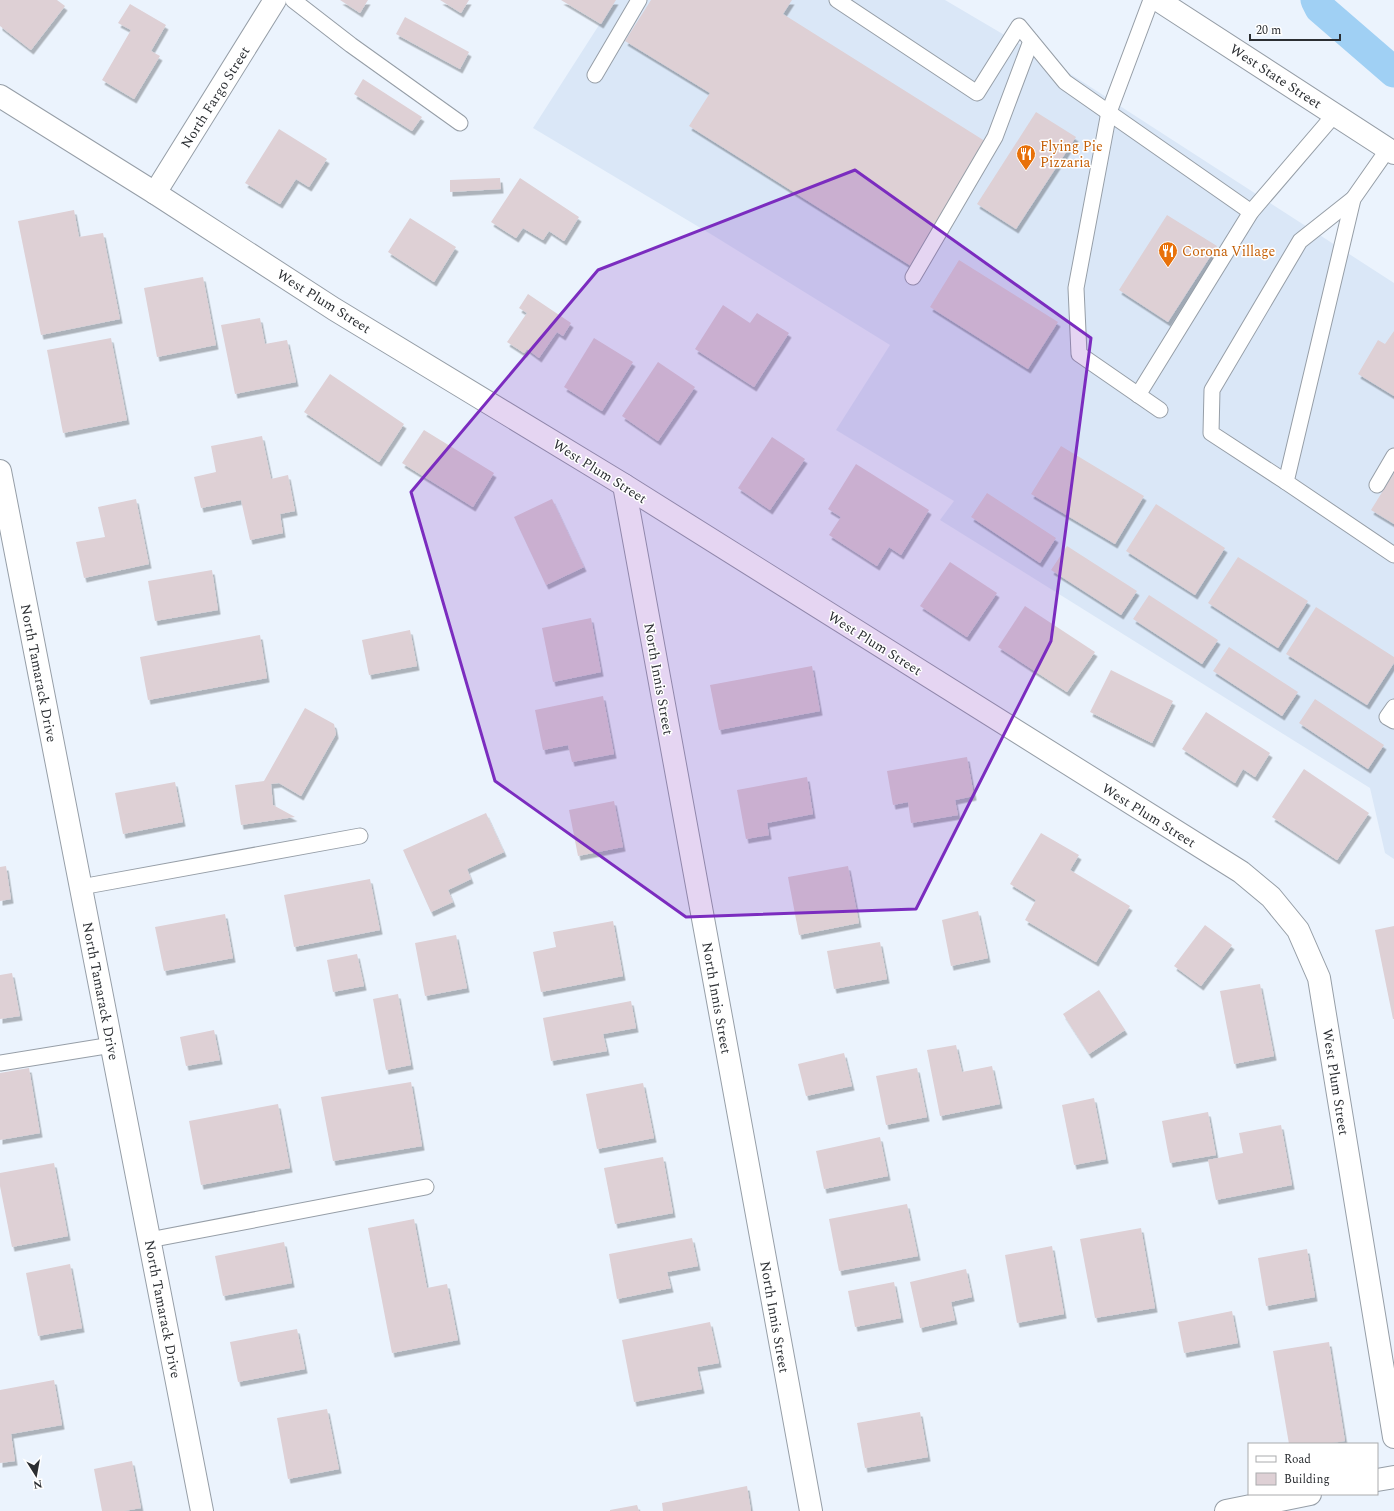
<svg xmlns="http://www.w3.org/2000/svg" width="1394" height="1511" viewBox="0 0 1394 1511" font-family="Spectral,serif">
<defs>
<filter id="shadow"><feDropShadow dx="2.5" dy="4.5" stdDeviation="0" flood-color="#0004"/></filter>
</defs>
<rect width="100%" height="100%" fill="#ebf3fd"/>
<path fill="#dae7f7" d="M615,0H945L1072,75L1394,283V859L1385,853L1370,788L940,520L954,501L836,430L890,345L714,236L533,128Z"/>
<g fill="none" stroke-linecap="round" stroke-linejoin="round">
<path stroke="#a0d0f4" stroke-width="31" d="M1316,0L1320,8L1394,72"/>
</g>
<g fill="#ded0d5" filter="url(#shadow)">
<path d="M0,0H57L65,6L31,50L0,26Z"/>
<path d="M340,0H368L360,13Z"/>
<path d="M440,0H469L461,13Z"/>
<path d="M561,0H616L601,24Z"/>
<path d="M651,0H792L783,14L988,143L911,266L689,126L710,93L625,41Z"/>
<path d="M130,4L166,25L151,51L160,56L134,99L102,80L131,30L118,23Z"/>
<path d="M405,17L469,52L460,69L396,34Z"/>
<path d="M363,79L422,117L412,131L354,94Z"/>
<path d="M1036,112L1076,137L1016,229L977,204Z"/>
<path d="M279,129L327,159L309,187L296,179L280,204L245,183Z"/>
<path d="M500,178L501,189L450,192V180Z"/>
<path d="M520,178L579,217L564,241L549,231L543,240L523,228L516,238L491,222Z"/>
<path d="M74,210L79,237L103,233L120,319L41,335L18,221Z"/>
<path d="M1167,215L1217,246L1168,322L1119,290Z"/>
<path d="M410,218L456,247L434,282L388,252Z"/>
<path d="M959,260L1058,322L1028,369L930,307Z"/>
<path d="M203,277L216,345L157,357L144,288Z"/>
<path d="M528,294L571,323L563,336L557,332L539,358L527,349L524,353L507,342L527,313L519,308Z"/>
<path d="M723,305L750,323L757,313L789,333L754,387L695,349Z"/>
<path d="M260,318L265,344L287,340L296,382L235,394L221,325Z"/>
<path d="M1394,331V396L1358,374L1378,340L1385,344Z"/>
<path d="M111,338L127,420L63,433L47,350Z"/>
<path d="M594,338L633,362L602,411L564,387Z"/>
<path d="M658,362L695,387L658,441L622,416Z"/>
<path d="M330,374L404,424L379,462L304,412Z"/>
<path d="M424,430L494,473L473,507L402,463Z"/>
<path d="M262,436L271,479L288,475L295,511L280,514L283,533L250,540L241,500L201,508L194,477L216,472L211,446Z"/>
<path d="M772,437L805,459L770,510L738,488Z"/>
<path d="M1061,446L1144,496L1115,544L1031,494Z"/>
<path d="M856,464L929,510L901,555L889,547L877,566L829,535L841,517L828,509Z"/>
<path d="M1394,473V524L1371,510Z"/>
<path d="M987,493L1056,538L1040,563L971,517Z"/>
<path d="M136,499L149,564L84,578L76,542L105,537L98,507Z"/>
<path d="M552,499L584,567L546,585L514,517Z"/>
<path d="M1156,504L1225,548L1195,595L1126,551Z"/>
<path d="M1067,546L1137,591L1121,615L1051,570Z"/>
<path d="M1238,557L1308,601L1278,648L1208,603Z"/>
<path d="M950,562L997,593L967,637L920,606Z"/>
<path d="M212,570L218,610L155,621L148,581Z"/>
<path d="M1149,595L1218,640L1202,664L1133,619Z"/>
<path d="M1025,606L1095,652L1067,692L998,647Z"/>
<path d="M1316,607L1394,657V663L1367,705L1286,654Z"/>
<path d="M591,618L601,672L553,682L542,628Z"/>
<path d="M410,630L417,666L369,675L362,640Z"/>
<path d="M260,635L267,678L148,700L140,657Z"/>
<path d="M1229,647L1298,692L1282,716L1213,671Z"/>
<path d="M812,666L820,711L719,730L710,685Z"/>
<path d="M1111,670L1173,701L1152,743L1090,712Z"/>
<path d="M603,696L614,754L572,762L568,745L543,750L535,710Z"/>
<path d="M1315,699L1384,745L1368,769L1299,723Z"/>
<path d="M305,708L334,724L336,734L301,796L279,783L271,784L273,805L295,817L241,825L235,785L264,781Z"/>
<path d="M1206,712L1270,753L1255,777L1243,769L1235,783L1182,749Z"/>
<path d="M967,757L974,796L955,800L958,815L911,823L908,802L893,805L887,771Z"/>
<path d="M1304,769L1369,813L1337,860L1272,817Z"/>
<path d="M807,777L813,814L767,823L769,835L746,839L737,790Z"/>
<path d="M175,782L183,822L123,834L115,793Z"/>
<path d="M614,801L623,847L578,856L569,810Z"/>
<path d="M486,813L504,852L467,869L471,879L448,890L453,902L431,912L403,850Z"/>
<path d="M1041,833L1079,855L1070,870L1130,906L1096,962L1025,920L1036,900L1010,884Z"/>
<path d="M6,866L11,899L0,901V867Z"/>
<path d="M848,866L859,923L799,935L788,877Z"/>
<path d="M370,879L380,930L294,947L284,895Z"/>
<path d="M978,911L988,958L951,966L942,920Z"/>
<path d="M225,914L233,958L164,971L155,927Z"/>
<path d="M613,921L623,976L541,992L533,952L556,947L553,932Z"/>
<path d="M1205,925L1232,945L1201,986L1174,966Z"/>
<path d="M1394,926V1019H1393L1375,930Z"/>
<path d="M456,935L467,988L425,996L415,943Z"/>
<path d="M880,942L887,979L834,989L827,951Z"/>
<path d="M357,954L364,986L333,992L327,960Z"/>
<path d="M12,973L20,1016L0,1019V975Z"/>
<path d="M1260,984L1274,1056L1234,1064L1220,991Z"/>
<path d="M1099,990L1125,1030L1089,1054L1063,1014Z"/>
<path d="M398,994L411,1065L386,1070L373,999Z"/>
<path d="M631,1001L636,1028L603,1034L607,1051L551,1061L543,1018Z"/>
<path d="M214,1030L220,1060L186,1066L180,1037Z"/>
<path d="M956,1045L962,1072L992,1066L1000,1104L940,1116L927,1050Z"/>
<path d="M844,1053L852,1086L806,1096L798,1064Z"/>
<path d="M29,1068L40,1133L0,1140V1073Z"/>
<path d="M917,1068L927,1117L886,1125L876,1076Z"/>
<path d="M411,1082L422,1146L333,1161L321,1097Z"/>
<path d="M643,1083L654,1138L597,1149L586,1094Z"/>
<path d="M1094,1098L1106,1159L1074,1165L1062,1105Z"/>
<path d="M278,1104L290,1168L201,1185L189,1121Z"/>
<path d="M1208,1112L1216,1155L1170,1163L1162,1121Z"/>
<path d="M1281,1125L1292,1185L1216,1200L1208,1160L1243,1153L1239,1133Z"/>
<path d="M880,1137L888,1176L824,1189L816,1151Z"/>
<path d="M663,1157L673,1213L615,1224L604,1168Z"/>
<path d="M54,1163L68,1236L12,1247L0,1186V1173Z"/>
<path d="M907,1204L918,1256L839,1271L829,1219Z"/>
<path d="M414,1219L427,1288L447,1284L458,1340L392,1353L368,1228Z"/>
<path d="M1141,1228L1155,1308L1095,1318L1080,1239Z"/>
<path d="M692,1238L698,1266L667,1272L671,1288L617,1299L609,1254Z"/>
<path d="M284,1242L292,1283L223,1296L215,1256Z"/>
<path d="M1052,1246L1064,1314L1017,1323L1005,1255Z"/>
<path d="M1307,1249L1315,1297L1266,1306L1258,1258Z"/>
<path d="M70,1264L82,1328L38,1336L26,1273Z"/>
<path d="M966,1269L972,1297L951,1302L955,1320L920,1328L910,1282Z"/>
<path d="M894,1282L901,1318L855,1327L848,1291Z"/>
<path d="M1232,1311L1238,1343L1184,1353L1178,1322Z"/>
<path d="M710,1322L719,1363L697,1367L702,1389L634,1402L622,1340Z"/>
<path d="M297,1329L305,1369L238,1382L230,1342Z"/>
<path d="M1329,1342L1345,1441L1325,1444H1289L1273,1351Z"/>
<path d="M54,1380L62,1425L11,1434L15,1461L0,1463V1390Z"/>
<path d="M327,1409L339,1469L288,1479L277,1418Z"/>
<path d="M920,1412L928,1457L865,1468L857,1423Z"/>
<path d="M132,1461L141,1508L124,1511H102L94,1469Z"/>
<path d="M747,1486L751,1511H663L662,1503Z"/>
<path d="M637,1505L639,1511H610V1510Z"/>
</g>
<g fill="none" stroke-linecap="round" stroke-linejoin="round">
<g stroke="#969ea7" stroke-width="17">
<g id="lane">
<path d="M293,0L351,45L460,123"/>
<path d="M837,0L977,93L1019,26L1065,82L1251,212"/>
<path d="M1151,0L1109,112L1076,288L1079,354L1160,410"/>
<path d="M595,75L639,0"/>
<path d="M1388,149L1353,199L1286,482L1394,555"/>
<path d="M913,277L995,137L1031,41"/>
<path d="M1138,395L1251,212L1335,114"/>
<path d="M1286,482L1211,433L1212,390L1300,241L1353,199"/>
<path d="M1377,485L1394,456"/>
<path d="M1394,707L1387,717L1394,721"/>
<path d="M81,887L360,836"/>
<path d="M0,1063L112,1045"/>
<path d="M149,1240L426,1187"/>
</g>
</g>
<g stroke="#969ea7" stroke-width="24">
<g id="street">
<path d="M0,96L155,193L334,309L624,485L1241,872L1271,897L1298,930L1319,978L1394,1437"/>
<path d="M155,193L275,0"/>
<path d="M0,471L202,1511"/>
<path d="M624,485L811,1511"/>
<path d="M1377,1480L1394,1477"/>
<path d="M1226,1511L1310,1494"/>
</g>
</g>
<g stroke="#969ea7" stroke-width="24">
<path id="primary" d="M1158,0L1394,153"/>
</g>
<use href="#lane" stroke="#fff" stroke-width="15"/>
<use href="#street" stroke="#fff" stroke-width="22"/>
<use href="#primary" stroke="#fff" stroke-width="22"/>
</g>
<path fill="#7b2cbf" fill-opacity="0.2" stroke="#7b2cbf" stroke-width="3" stroke-linejoin="round" d="M855,170L1091,338L1051,641L916,909L686,917L495,781L411,492L598,270Z"/>
<defs>
<g id="restaurant-pin" transform="scale(1)"><path d="M0 17L-7.5 6A9.5 9.5 0 1 1 7.5 6Z" fill="#e8710a" stroke="#fff"/><path d="M-5-6h1v4h1v-4h1v4h1v-4h1v5L-1.5 .5V6h-2V.5L-5-1ZM5-6V6H3V1.5H1.5Q1.5-4 5-6Z" fill="#fff"/></g>
</defs>
<g fill-rule="evenodd">
<use href="#restaurant-pin" x="1026" y="154"/>
<use href="#restaurant-pin" x="1168" y="251"/>
</g>
<g text-anchor="middle" stroke-width="3" stroke-linejoin="round" paint-order="stroke">
<g font-size="14" fill="#2b2e32" stroke="#fff">
<text transform="translate(1276 76) rotate(33)" y="5">West State Street</text>
<text transform="translate(215 97) rotate(-58)" y="5">North Fargo Street</text>
<text transform="translate(324 301) rotate(32)" y="5">West Plum Street</text>
<text transform="translate(600 471) rotate(32)" y="5">West Plum Street</text>
<text transform="translate(875 643) rotate(32)" y="5">West Plum Street</text>
<text transform="translate(39 673) rotate(79)" y="5">North Tamarack Drive</text>
<text transform="translate(659 679) rotate(80)" y="5">North Innis Street</text>
<text transform="translate(1149 815) rotate(32)" y="5">West Plum Street</text>
<text transform="translate(101 991) rotate(79)" y="5">North Tamarack Drive</text>
<text transform="translate(717 998) rotate(80)" y="5">North Innis Street</text>
<text transform="translate(1336 1082) rotate(81)" y="5">West Plum Street</text>
<text transform="translate(163 1309) rotate(79)" y="5">North Tamarack Drive</text>
<text transform="translate(775 1317) rotate(80)" y="5">North Innis Street</text>
</g>
<g font-size="14" fill="#c56008" stroke="#fff" text-anchor="start">
<text x="1040" y="151">Flying Pie<tspan x="1040" dy="16">Pizzaria</tspan></text>
<text x="1182" y="256">Corona Village</text>
</g>
</g>
<rect x="1248" y="1443" width="130" height="52" fill="#ffffff" stroke="#aaabad"/>
<rect x="1256" y="1456" width="20" height="6" fill="#ffffff" stroke="#aaabad"/>
<text x="1284" y="1463" font-size="12" fill="#2b2e32">Road</text>
<rect x="1256" y="1473" width="20" height="12" fill="#ded0d5" stroke="#aaabad"/>
<text x="1284" y="1483" font-size="12" fill="#2b2e32">Building</text>
<g transform="translate(36 1475) rotate(169)" stroke="#ffffff" stroke-width="3" paint-order="stroke">
<path d="M0-3L7 15L0 10L-7 15Z" fill="#2b2e32"/>
<text y="-6" font-size="11" font-weight="bold" text-anchor="middle" fill="#2b2e32">N</text>
</g>
<path d="M1250 34v6h90v-6" fill="none" stroke="#2b2e32" stroke-width="2"/>
<text x="1256" y="34" font-size="12" fill="#2b2e32" stroke="#ffffff" stroke-width="3" paint-order="stroke">20 m</text>
</svg>
